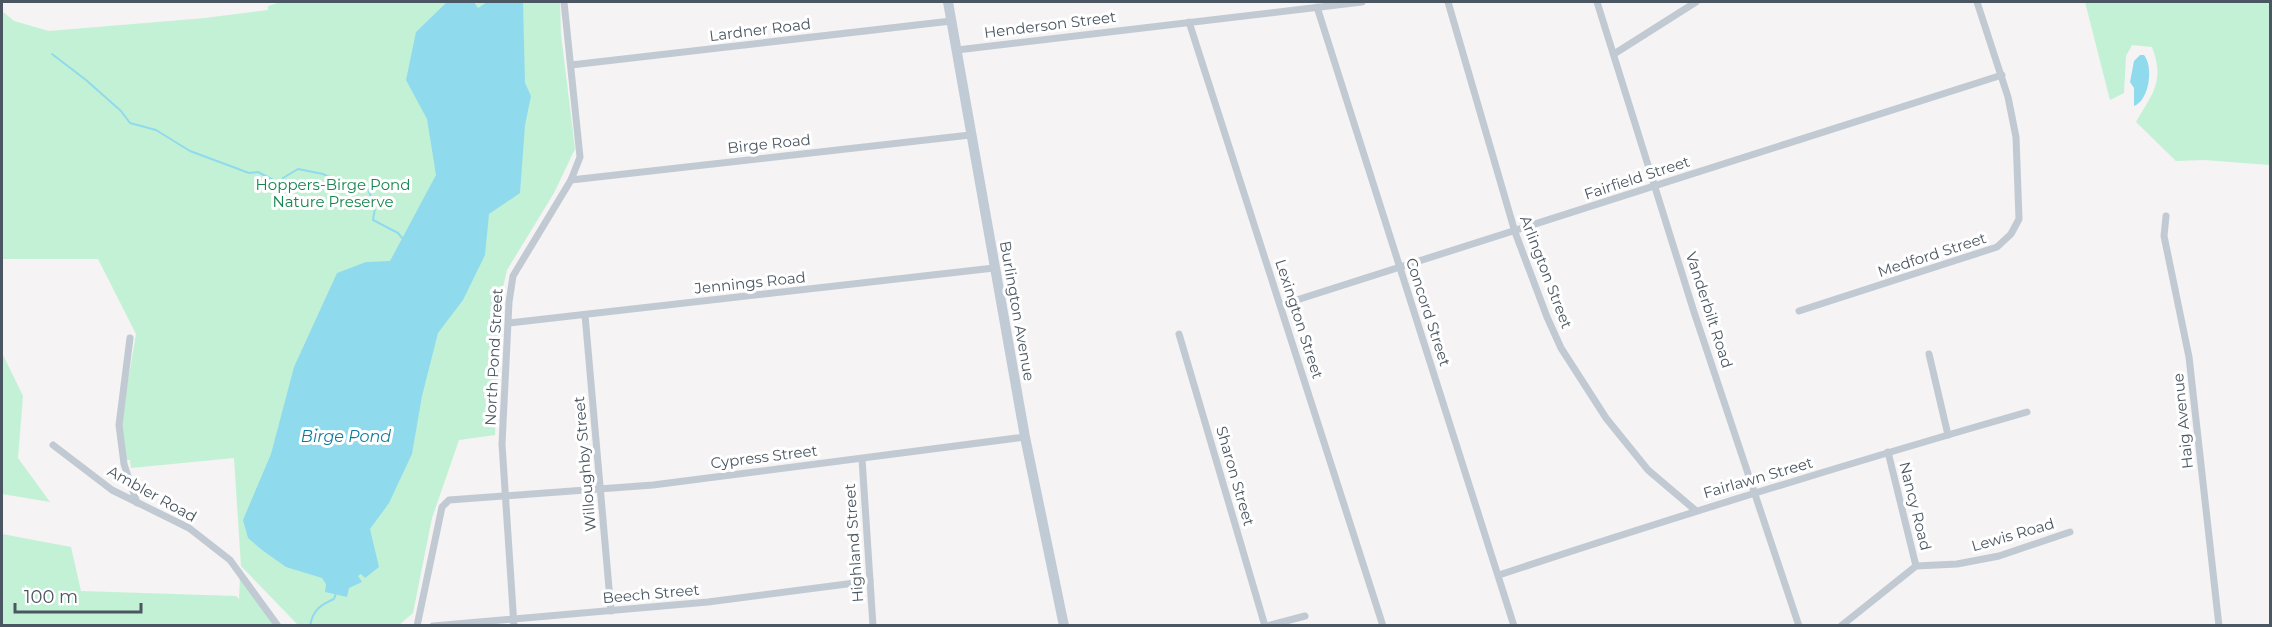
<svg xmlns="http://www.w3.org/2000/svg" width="2272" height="627" viewBox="0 0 2272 627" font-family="Montserrat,sans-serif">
<rect width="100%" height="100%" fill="#f5f3f3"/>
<g fill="#c3f1d5">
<path d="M281,2H560L561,34L575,149L554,193L507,270L501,296L495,435L459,440L432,518L413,613L399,625H298L241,566L234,458L131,468L130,460H123L119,435L136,334L98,259H2V11L14,21L49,31L205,18L268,10V6Z"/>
<path d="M2085,2H2270V165L2204,160L2176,161L2136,122C2153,93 2165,81 2152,47L2132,45L2126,56L2124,93L2110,100Z"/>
<path d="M2,353L23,396L18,458L50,502L2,494Z"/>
<path d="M2,534L71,547L81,591L236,596L239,599L240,577L281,625H2Z"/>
</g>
<g fill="#90daee">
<path d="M447,2H474L478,8L487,2H523L525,83L531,96L525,125L520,193L489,214L485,255L463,300L438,333L422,396L412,454L389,503L370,529L379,567L365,578L361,574L358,576L362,582L349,588L347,597L325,592L326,584L322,578L286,567L262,550L248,538L243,520L271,454L294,367L337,273L366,262L390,261L436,175L427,119L406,80L416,32Z"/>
<path d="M2140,55H2144C2154,67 2149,101 2134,106V88L2130,82L2134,61Z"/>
</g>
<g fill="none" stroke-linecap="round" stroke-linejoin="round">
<g stroke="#90daee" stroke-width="2">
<path d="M52,54L86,80L121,111L130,123L156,130L190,151L249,173L258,172L283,185V178L298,169L323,174L347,186L368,189L375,208L373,220L398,233L403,239"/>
<path d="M310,626C313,610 320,605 334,599L336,593"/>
</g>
<g stroke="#c1cad2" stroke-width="7">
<path d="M1448,2L1515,232L1547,317L1561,348L1606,418L1648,470L1695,510"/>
<path d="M1597,2L1694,312L1799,626"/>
<path d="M1317,7L1514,626"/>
<path d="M1189,22L1383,626"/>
<path d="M957,50L1362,2"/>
<path d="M1614,54L1696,2"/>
<path d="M571,65L951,21"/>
<path d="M571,180L970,135"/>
<path d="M2166,216L2164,236L2189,357L2219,626"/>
<path d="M1281,305L2002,75"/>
<path d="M1799,311L1997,247L2011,234L2019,219L2016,137L2008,97L1977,2"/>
<path d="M585,315L611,611"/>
<path d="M509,323L994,268"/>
<path d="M1179,334L1265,626"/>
<path d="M130,338L119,425L124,464L137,503"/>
<path d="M1929,354L1948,435"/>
<path d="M53,445L112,490L189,528L230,560L278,626"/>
<path d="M1888,452L1916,566"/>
<path d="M862,459L873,626"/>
<path d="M1499,575C1674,517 1850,463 2027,412"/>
<path d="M417,626L442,507L449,500L653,485L1025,437"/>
<path d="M433,626L708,602L870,581"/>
<path d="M514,626L502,444L509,302L513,276L571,180L580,157L564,2"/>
<path d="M1267,626L1305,616"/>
<path d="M1841,626L1916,566L1957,564L1999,556L2070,532"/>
</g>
<path stroke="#c1cbd6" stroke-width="10" d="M948,2L1025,437L1064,626"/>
</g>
<g text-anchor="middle" stroke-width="6" stroke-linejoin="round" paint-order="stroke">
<g font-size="15" fill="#4a5661" stroke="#fff">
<text transform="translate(1050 25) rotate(-7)" y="5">Henderson Street</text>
<text transform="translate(760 30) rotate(-7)" y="5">Lardner Road</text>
<text transform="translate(769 144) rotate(-6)" y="5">Birge Road</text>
<text transform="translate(1637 178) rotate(-18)" y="5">Fairfield Street</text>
<text transform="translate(1932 255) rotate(-18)" y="5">Medford Street</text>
<text transform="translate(1546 272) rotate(69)" y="5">Arlington Street</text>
<text transform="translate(750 283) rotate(-6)" y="5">Jennings Road</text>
<text transform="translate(1709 310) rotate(72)" y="5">Vanderbilt Road</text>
<text transform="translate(1017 311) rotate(80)" y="5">Burlington Avenue</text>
<text transform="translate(1428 312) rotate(72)" y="5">Concord Street</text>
<text transform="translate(1299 319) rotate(72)" y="5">Lexington Street</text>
<text transform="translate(494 357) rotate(-87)" y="5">North Pond Street</text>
<text transform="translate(2183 421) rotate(-96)" y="5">Haig Avenue</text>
<text transform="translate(764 457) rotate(-7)" y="5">Cypress Street</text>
<text transform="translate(585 464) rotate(-95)" y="5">Willoughby Street</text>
<text transform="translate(1235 476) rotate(74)" y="5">Sharon Street</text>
<text transform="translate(1758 478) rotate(-16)" y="5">Fairlawn Street</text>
<text transform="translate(152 494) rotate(29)" y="5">Ambler Road</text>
<text transform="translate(1915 506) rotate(76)" y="5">Nancy Road</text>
<text transform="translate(2013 535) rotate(-16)" y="5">Lewis Road</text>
<text transform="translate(854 543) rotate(-94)" y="5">Highland Street</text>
<text transform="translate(651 594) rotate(-5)" y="5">Beech Street</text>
</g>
<g font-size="15" fill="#17864f" stroke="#fff">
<text x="333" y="190">Hoppers-Birge Pond<tspan x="333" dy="17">Nature Preserve</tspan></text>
</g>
<g font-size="16" font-style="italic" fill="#0c7c9b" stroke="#fff">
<text x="346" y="442">Birge Pond</text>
</g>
</g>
<rect width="2272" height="627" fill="none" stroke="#4a5661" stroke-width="6"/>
<path d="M15 603v9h126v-9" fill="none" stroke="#4a5661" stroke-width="3"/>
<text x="24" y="603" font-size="18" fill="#4a5661" stroke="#ffffff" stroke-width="4.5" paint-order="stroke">100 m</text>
</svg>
